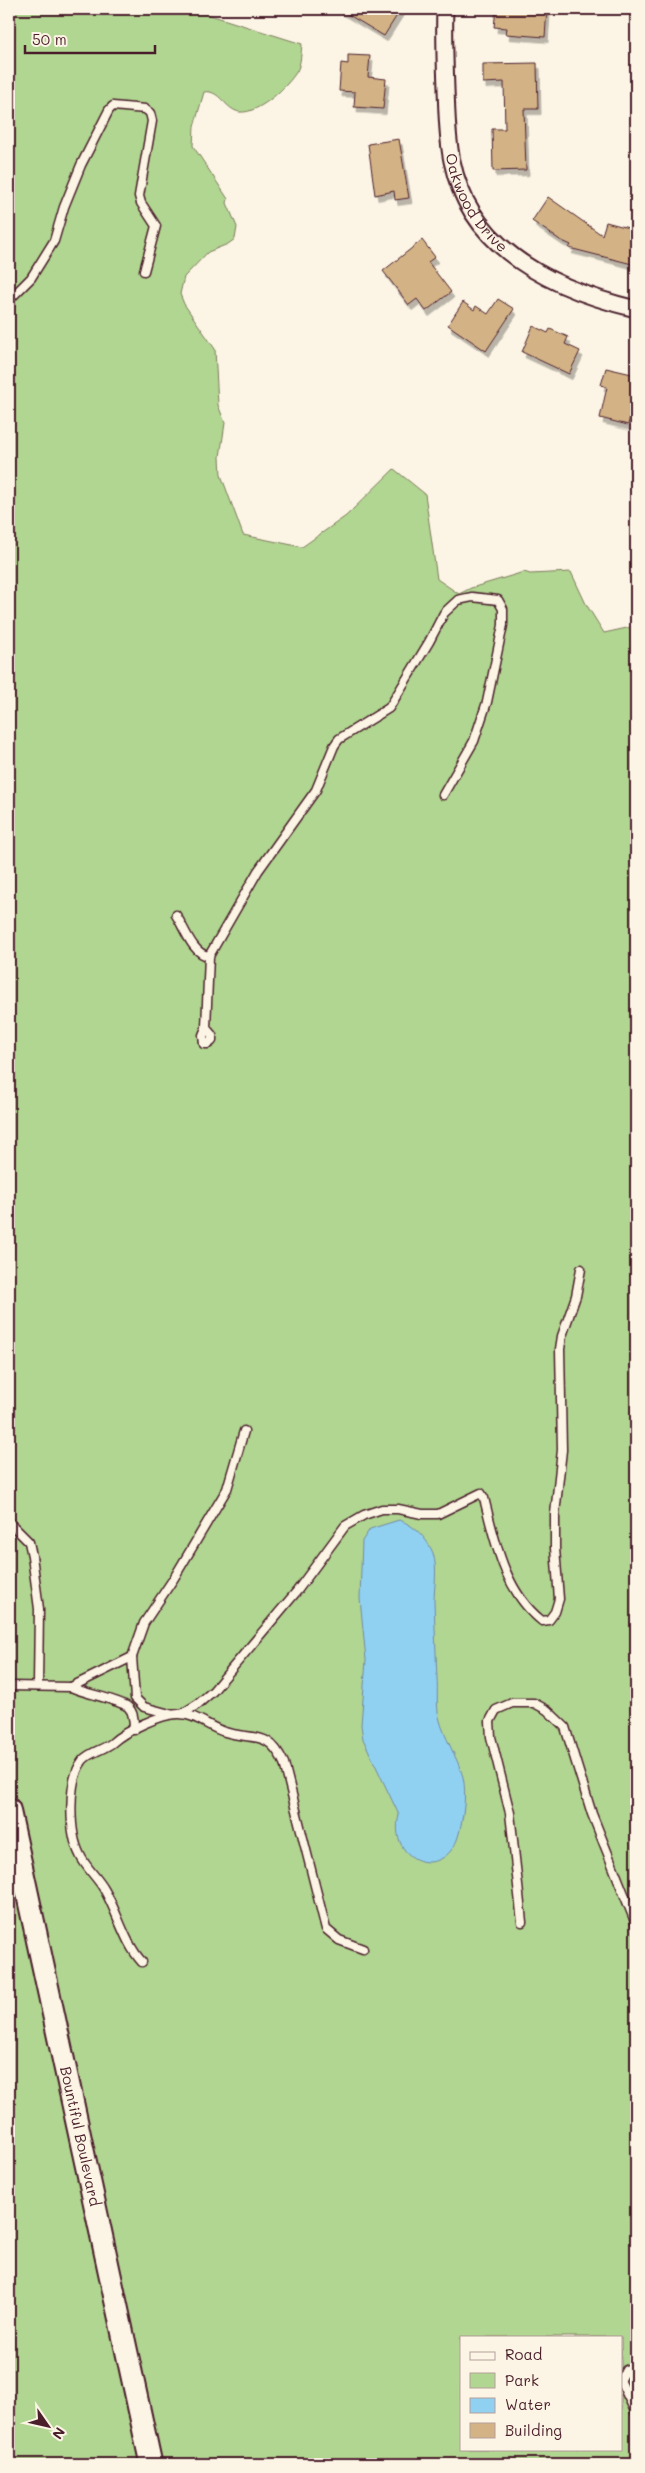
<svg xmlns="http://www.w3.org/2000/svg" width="645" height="2473" viewBox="0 0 645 2473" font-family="Mali,sans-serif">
<defs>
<filter id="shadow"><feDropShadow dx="3" dy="5.5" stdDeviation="0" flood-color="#0004"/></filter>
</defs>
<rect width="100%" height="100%" fill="#fcf5e5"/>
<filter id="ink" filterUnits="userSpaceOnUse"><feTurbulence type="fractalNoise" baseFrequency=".02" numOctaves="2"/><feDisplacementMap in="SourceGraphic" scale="10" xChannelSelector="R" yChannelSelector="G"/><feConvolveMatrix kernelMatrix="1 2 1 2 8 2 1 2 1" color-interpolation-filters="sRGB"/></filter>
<g filter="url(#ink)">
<path fill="#b1d691" stroke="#7e7a5e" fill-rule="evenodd" d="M9,9H191L302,44C301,52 301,64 297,71C288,86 259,114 240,112C225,110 220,89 204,92L194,127L193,146L228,199L227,203L237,227L235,239L228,244L208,252L184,277L180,294L184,304L215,349L218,405L225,423L220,457L221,475L243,535L302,547L346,516L394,469L425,494L437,579L459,594L471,588L524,572L530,574L571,572L586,604L604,633L636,626V2464H9ZM461,2337H621V2449H461Z"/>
<path fill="#90d1f2" stroke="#748aa2" d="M399,1520C414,1525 427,1538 433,1553C438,1570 434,1586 434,1602C435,1628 436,1653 437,1679C438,1691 436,1705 439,1717C444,1738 457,1756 463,1777C467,1794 463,1820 458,1837C443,1882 387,1861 399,1815L363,1739L361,1725L366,1660L360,1598L362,1541L370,1529Z"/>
<g fill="#d3b386" stroke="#4a1f2b" filter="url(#shadow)">
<path d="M339,9H401L384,36Z"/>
<path d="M496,9H547L545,37L506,34L507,28L494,27Z"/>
<path d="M348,55L370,56L368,77L386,79L383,109L354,107L355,92L339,91L341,63L348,64Z"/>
<path d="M537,63L538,109H524L526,170L493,171L492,129H505L504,82L483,83V64Z"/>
<path d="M399,139L409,198L395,200L394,191L375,195L368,144Z"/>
<path d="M548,197L602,235L606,222L636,230V265L569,248L571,245L560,240L532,221Z"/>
<path d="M422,240L435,257L428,262L451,292L426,311L417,299L409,305L383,271Z"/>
<path d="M498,299L514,309L486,351L448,325L463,302L474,310L476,306L488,314Z"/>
<path d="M533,326L548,333L550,329L568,337L565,344L580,351L569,374L522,352Z"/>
<path d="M606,368L636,375V419L630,417L628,425L600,418L607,387L601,385Z"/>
</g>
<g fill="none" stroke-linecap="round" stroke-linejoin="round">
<g stroke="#4a1f2b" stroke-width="11">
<g id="lane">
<path d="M9,300L31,278L54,241L64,207L81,165L109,110L113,106L145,109L150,113L152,121L139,196L141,203L156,226L144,271"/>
<path d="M176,915C184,927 193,955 209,956L206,1028L212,1035V1041L208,1044H204L203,1035L206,1028"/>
<path d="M209,956L258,871L316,790L334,746L339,739L389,708L429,642L444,613L458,600L472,597L498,600L503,609V625L487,702L474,741L443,795"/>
<path d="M9,1522L29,1542L32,1556L39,1609L38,1685"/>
<path d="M132,1657L144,1623L174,1578L227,1489L244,1431"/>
<path d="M9,1686L71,1687"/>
<path d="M182,1714L198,1704L213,1691L297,1591L345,1526L364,1515L382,1509H398L422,1514H438L481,1493L484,1498C495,1542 505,1592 542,1621L549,1620L555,1612L559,1599L555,1548V1514L562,1450L560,1349L562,1336L576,1296L581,1269"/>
<path d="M134,1730C134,1722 134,1712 128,1707C118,1699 85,1694 71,1687L132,1657L135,1698L144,1707L170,1714"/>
<path d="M522,1922L510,1813L491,1737L490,1721L496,1710L512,1703H534L547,1710L565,1727L592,1814L636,1924"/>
<path d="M142,1962C124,1942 118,1913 104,1889C97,1877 86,1868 80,1855C69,1834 67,1780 83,1760C90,1752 103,1750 112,1743C125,1731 162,1713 180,1714C196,1714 210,1728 225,1732C254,1741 268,1729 284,1763L326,1929L339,1940L363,1949"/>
<path d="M621,2379L626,2370L636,2366"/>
<path d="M621,2382L636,2413"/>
</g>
</g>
<g stroke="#4a1f2b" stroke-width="19">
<g id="street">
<path id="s1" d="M445,9C444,35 445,62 446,89C447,113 447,137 452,161C470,250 555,290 636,309"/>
</g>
</g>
<g stroke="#4a1f2b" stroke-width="25">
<g id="secondary">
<path id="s2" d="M9,1809L151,2464"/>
</g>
</g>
<use href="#lane" stroke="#fcf5e5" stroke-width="8"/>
<use href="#street" stroke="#fcf5e5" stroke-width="15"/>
<use href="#secondary" stroke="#fcf5e5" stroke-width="21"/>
</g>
</g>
<g text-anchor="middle" stroke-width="5" stroke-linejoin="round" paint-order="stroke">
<g font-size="15" fill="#4a1f2b" stroke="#fcf5e5">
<text dy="5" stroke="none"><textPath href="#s1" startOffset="201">Oakwood Drive</textPath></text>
<text dy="5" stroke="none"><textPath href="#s2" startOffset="335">Bountiful Boulevard</textPath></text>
</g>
</g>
<rect width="645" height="2473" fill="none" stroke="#fcf5e5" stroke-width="30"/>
<rect x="15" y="15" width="615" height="2443" fill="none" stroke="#4a1f2b" stroke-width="2" filter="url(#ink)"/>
<rect x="460" y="2336" width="162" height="115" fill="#fcf5e5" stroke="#b59f9b"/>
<rect x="470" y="2352" width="25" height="8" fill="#fcf5e5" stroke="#b59f9b"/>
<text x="505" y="2360" font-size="15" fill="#4a1f2b">Road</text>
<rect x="470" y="2373" width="25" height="15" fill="#b1d691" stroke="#b59f9b"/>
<text x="505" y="2386" font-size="15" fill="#4a1f2b">Park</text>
<rect x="470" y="2398" width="25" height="15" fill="#90d1f2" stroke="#b59f9b"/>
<text x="505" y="2410" font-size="15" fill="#4a1f2b">Water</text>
<rect x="470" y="2423" width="25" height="15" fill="#d3b386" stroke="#b59f9b"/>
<text x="505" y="2436" font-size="15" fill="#4a1f2b">Building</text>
<g transform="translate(48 2426) rotate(124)" stroke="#fcf5e5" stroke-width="4" paint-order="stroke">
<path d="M0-4L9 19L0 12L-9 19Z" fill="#4a1f2b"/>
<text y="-8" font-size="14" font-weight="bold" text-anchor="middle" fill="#4a1f2b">N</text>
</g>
<path d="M25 45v8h130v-8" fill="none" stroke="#4a1f2b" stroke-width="2.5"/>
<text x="32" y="45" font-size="15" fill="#4a1f2b" stroke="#fcf5e5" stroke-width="4" paint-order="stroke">50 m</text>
</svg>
